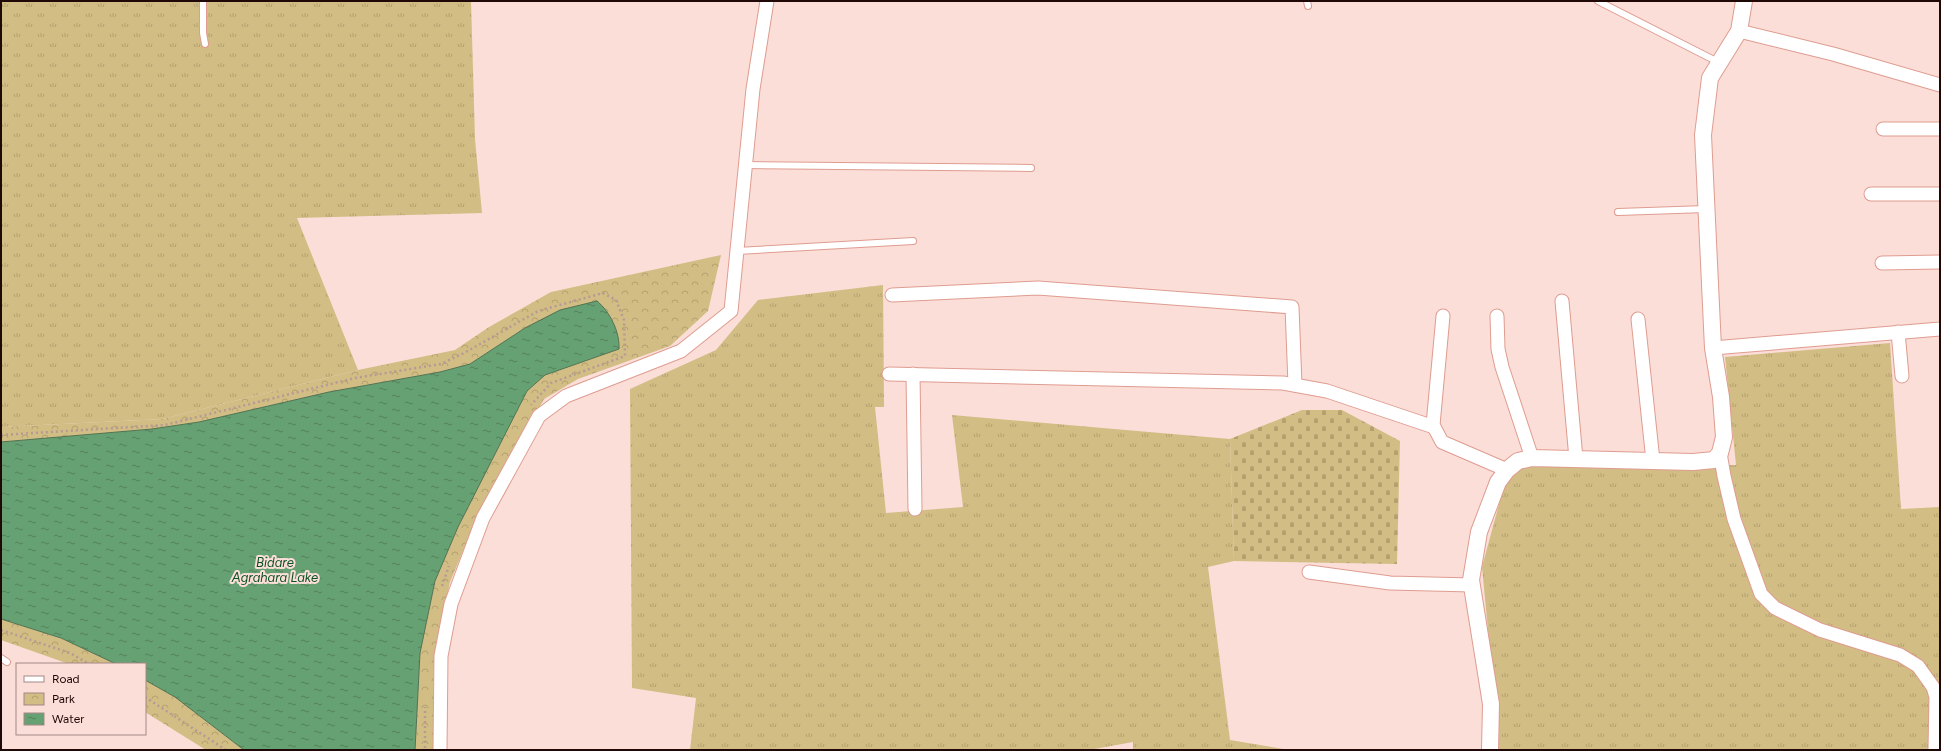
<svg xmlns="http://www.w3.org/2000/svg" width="1941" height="751" viewBox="0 0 1941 751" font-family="Figtree,sans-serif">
<defs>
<pattern id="grass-tufts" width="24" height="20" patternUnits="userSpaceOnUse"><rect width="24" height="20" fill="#d2bd84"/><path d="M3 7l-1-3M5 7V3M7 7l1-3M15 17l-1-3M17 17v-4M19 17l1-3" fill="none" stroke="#b4a170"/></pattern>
<pattern id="cemetery-stones" width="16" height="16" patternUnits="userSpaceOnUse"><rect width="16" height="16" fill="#d2bd84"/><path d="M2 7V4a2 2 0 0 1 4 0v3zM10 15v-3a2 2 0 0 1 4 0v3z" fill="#b4a170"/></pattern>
<pattern id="park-crowns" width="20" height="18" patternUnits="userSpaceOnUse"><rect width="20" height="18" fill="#d2bd84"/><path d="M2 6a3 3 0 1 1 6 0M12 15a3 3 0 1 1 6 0" fill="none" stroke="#b4a170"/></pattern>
<pattern id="water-ripples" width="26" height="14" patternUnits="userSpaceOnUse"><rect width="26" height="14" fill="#66a173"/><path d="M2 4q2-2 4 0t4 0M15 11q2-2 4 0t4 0" fill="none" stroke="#53815c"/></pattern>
</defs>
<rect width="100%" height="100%" fill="#fbded8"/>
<g fill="url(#grass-tufts)">
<path d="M1,1H471L475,139L482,213L297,218L358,370L162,419L1,427Z"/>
<path d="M883,285L884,407H875L886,513L963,507L952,415L1230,439L1234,561L1208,567L1230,740L1289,750H1133V742L1089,750H690L696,698L632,688L630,389L716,350L758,300Z"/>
<path d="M1890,343L1901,509L1940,507V750H1497L1490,651L1482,567L1504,486L1520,467L1736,465L1725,357Z"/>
</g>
<path fill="url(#cemetery-stones)" d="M1302,410H1342L1400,441L1397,564L1234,561L1230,439Z"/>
<g fill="url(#park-crowns)">
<path d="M721,255L708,311L670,346L578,379L544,399L475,522L450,582L434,656L433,750H415V745L420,653L435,581L458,527L527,391L545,375L619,349L525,328L470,364L440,372L329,392L199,422L152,429L1,442V427L162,419L358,370L455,350L489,327L551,292Z"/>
<path d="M1,619L61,638L116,664H69L1,640Z"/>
<path d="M145,680L175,697L244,750H206L145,712Z"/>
</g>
<path fill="url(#water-ripples)" stroke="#517352" d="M597,301C610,312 620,332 619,349L545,375L527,391L458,527L435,581L420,653L415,750H244L175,697L145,680V664H116L61,638L1,619V442L152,429L199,422L329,392L440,372L470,364L525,328L560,310Z"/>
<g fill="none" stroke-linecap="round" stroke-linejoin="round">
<g stroke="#df9c90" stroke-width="8">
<g id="service">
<path d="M203,1V33L205,44"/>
<path d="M1307,1L1308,6"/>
<path d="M1598,1L1718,62"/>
<path d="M745,165L1031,168"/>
<path d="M1618,212L1706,209"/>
<path d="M737,251L913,241"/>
<path d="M1,658L7,662"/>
</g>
</g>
<g stroke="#df9c90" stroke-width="15">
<g id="minor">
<path d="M1739,31L1833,54L1940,85"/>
<path d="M1883,129H1940"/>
<path d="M1871,194H1940"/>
<path d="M1882,263L1940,262"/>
<path d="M892,295L1038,288L1292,307L1295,385"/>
<path d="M1562,301L1576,459"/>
<path d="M1443,316L1433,425L1442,442L1507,470"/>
<path d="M1497,316L1498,349L1502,367L1532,458"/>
<path d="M1638,319L1653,461"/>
<path d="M1898,332L1902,376"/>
<path d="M1713,348L1940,329"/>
<path d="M889,374L1283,383L1327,391L1434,427"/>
<path d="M913,374L915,509"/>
<path d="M1720,453L1724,476L1734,519L1761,594L1775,608L1820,630L1900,655L1918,666L1933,687L1936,697L1935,750"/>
<path d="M1309,572L1390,583L1472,585"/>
<path d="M440,750L441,656L451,604L483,518L539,416L566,396L681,351L731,311L753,89L767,1"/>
</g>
</g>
<g stroke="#df9c90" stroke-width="18">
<path id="tertiary" d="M1490,750L1491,704L1471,580L1479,532L1498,482L1507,470L1518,461L1532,458L1693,462L1714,460L1720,453L1724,437L1721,397L1713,348L1703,135L1710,78L1739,31L1744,1"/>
</g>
<g stroke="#b59a95" stroke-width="2.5" stroke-dasharray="2 3" stroke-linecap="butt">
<path d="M1,435L165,425L355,378L441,364L466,352L538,311L603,293L616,300L624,320L625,356L551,383L531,405"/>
<path d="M442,586L449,566"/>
<path d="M1,630L70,653L89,664"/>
<path d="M145,697L226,750"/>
<path d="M425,748V707"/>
</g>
<use href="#service" stroke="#fff" stroke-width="6"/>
<use href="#minor" stroke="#fff" stroke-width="13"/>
<use href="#tertiary" stroke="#fff" stroke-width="16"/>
</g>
<g text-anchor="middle" stroke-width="4" stroke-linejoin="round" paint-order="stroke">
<g font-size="13" font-style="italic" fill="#0a5125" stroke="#fbded8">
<text x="275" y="567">Bidare<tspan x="275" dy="15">Agrahara Lake</tspan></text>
</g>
</g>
<rect width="1941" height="751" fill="none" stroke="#1f0805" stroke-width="4"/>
<rect x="16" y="663" width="130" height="72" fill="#fbded8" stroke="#a38884"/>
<rect x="24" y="676" width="20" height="6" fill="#ffffff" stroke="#a38884"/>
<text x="52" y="683" font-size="12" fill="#1f0805">Road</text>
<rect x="24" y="693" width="20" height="12" fill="url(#park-crowns)" stroke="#a38884"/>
<text x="52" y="703" font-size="12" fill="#1f0805">Park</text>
<rect x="24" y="713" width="20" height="12" fill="url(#water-ripples)" stroke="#a38884"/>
<text x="52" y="723" font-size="12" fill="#1f0805">Water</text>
</svg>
